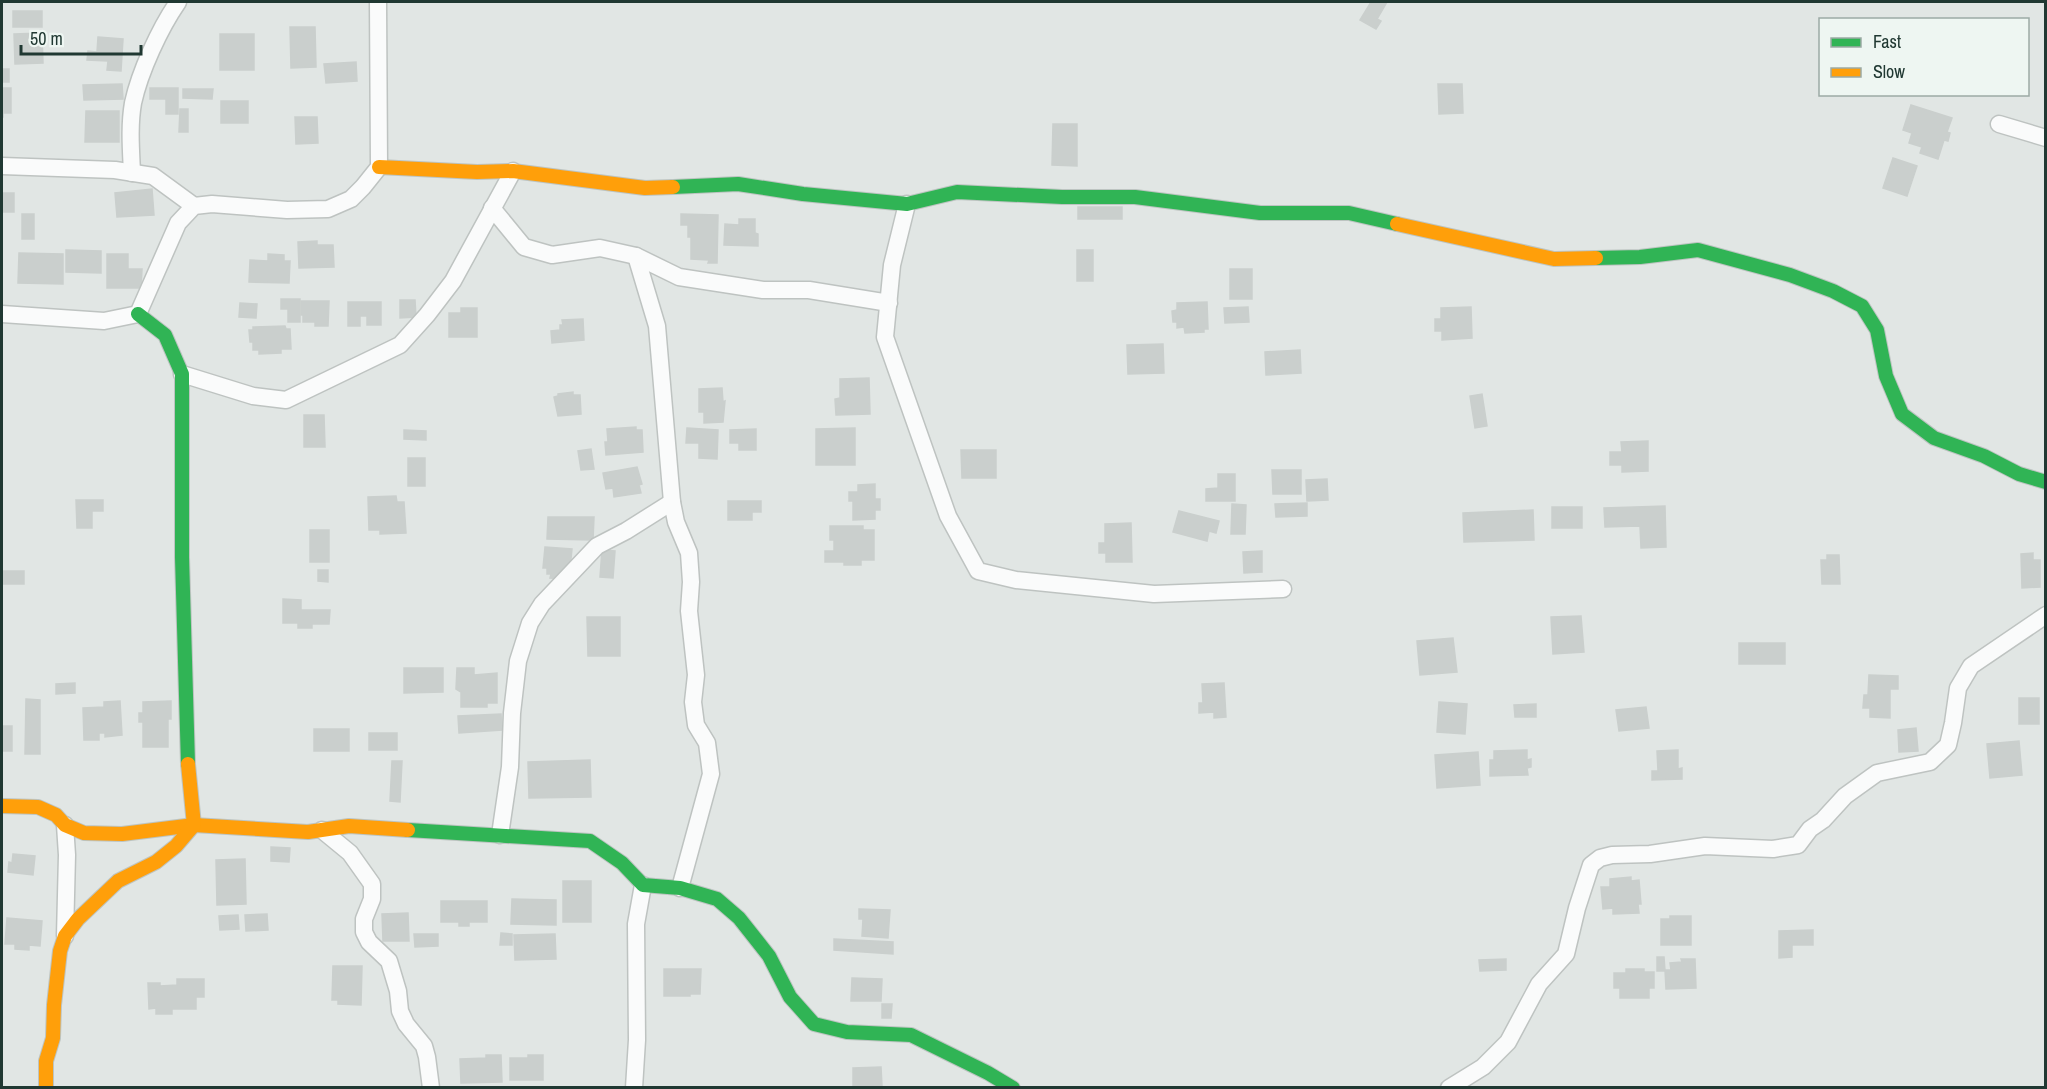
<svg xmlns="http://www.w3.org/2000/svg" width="2047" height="1089" viewBox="0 0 2047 1089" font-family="'Archivo Narrow',sans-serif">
<rect width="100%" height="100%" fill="#e1e6e4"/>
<g fill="#cacfcd" stroke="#cacfcd" stroke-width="1.5">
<path d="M1371,2H1387L1377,19L1381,21L1376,29L1360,20Z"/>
<rect x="13" y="11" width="29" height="16"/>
<path d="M290,27H315L316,67L291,68Z"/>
<path d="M42,33L43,63L15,64L14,34Z"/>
<rect x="220" y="34" width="34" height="36"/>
<path d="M98,37L123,39L121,71L107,70L108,61L87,60L88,51L97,52Z"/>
<path d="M356,62L357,81L326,83L324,64Z"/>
<rect x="2" y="69" width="7" height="13"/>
<path d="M122,84L123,99L84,100L83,85Z"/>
<path d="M1438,84H1462L1463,113L1439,114Z"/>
<path d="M2,88H11V113H3V117H2Z"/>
<path d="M150,88H178V114H166V99H150Z"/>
<path d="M183,89H213L212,99L183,98Z"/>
<rect x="221" y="101" width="27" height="22"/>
<path d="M1911,105L1952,118L1947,132L1950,133L1948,141L1944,140L1938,159L1920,153L1922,147L1909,143L1912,133L1903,130Z"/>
<path d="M180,109H188V132H179Z"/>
<path d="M86,111H119V142H85Z"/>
<path d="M295,117H317L318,143L296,144Z"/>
<path d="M1053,124H1077V166L1052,165Z"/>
<path d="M1893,158L1917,166L1907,196L1883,188Z"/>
<path d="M152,189L154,215L117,217L115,193Z"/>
<rect x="2" y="193" width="12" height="19"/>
<rect x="1078" y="207" width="44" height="12"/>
<rect x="22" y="214" width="12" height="25"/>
<path d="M681,214L718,215L717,263H708L709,260L691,259V237H688V225H681Z"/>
<path d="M739,219H755V233L758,234V246L724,245L725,224L739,225Z"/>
<path d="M317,241V245H333L334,267L299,268L298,242Z"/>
<path d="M66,250L101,251V273L66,272Z"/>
<rect x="1077" y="250" width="16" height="31"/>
<path d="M19,253L63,254V284L18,283Z"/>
<path d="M107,254H128V269H142L141,288H107Z"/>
<path d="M268,254L284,255V261H290L289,283L249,282L250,260L268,261Z"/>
<rect x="1230" y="269" width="22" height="30"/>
<path d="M281,299H300V322H288V309H281Z"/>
<path d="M400,300H415L416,317L400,318Z"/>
<path d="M301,301H329L328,326H315V322H303V315H301Z"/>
<path d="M348,302H381V325H367V316H360V326H348Z"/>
<path d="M1207,302L1208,329H1204V332L1185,333L1184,327L1177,328V322H1173L1172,311L1177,310V303Z"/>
<path d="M240,303L257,304L256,318L239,317Z"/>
<path d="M1248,307L1249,322L1225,323L1224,308Z"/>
<path d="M1471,307L1472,338L1442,340V331H1435V319H1441V308Z"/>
<path d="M461,308H477V337H449V313H461Z"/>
<path d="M583,319L584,340L552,343L551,331L560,330V325H563L562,320Z"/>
<path d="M285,326L286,329H290L291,349H281V353L259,354V350H253V342H250L249,330H253V327Z"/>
<path d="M1163,344L1164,373L1128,374L1127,345Z"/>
<path d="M1300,350L1301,373L1266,375L1265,352Z"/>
<path d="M869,378L870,414L836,415L835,399L840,398V379Z"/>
<path d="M722,388L723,402L725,401L723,422L704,423V412H699V389Z"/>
<path d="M573,392V395H580L581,414L558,416L554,397L558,396V394Z"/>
<path d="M1482,394L1487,426L1475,428L1470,396Z"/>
<path d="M304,415H324L325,447H304Z"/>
<path d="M636,427V430H642L643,452L606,455L605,442H608L607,429Z"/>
<path d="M687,428L718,430L717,459L699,458V443H686Z"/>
<path d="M855,428V465H816V429Z"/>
<path d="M756,429V450H739V443H730V430Z"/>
<path d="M404,430L426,431V440L404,439Z"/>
<path d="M1648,441V471L1622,472V465H1610V452H1622L1621,442Z"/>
<path d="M591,449L594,469L581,470L578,451Z"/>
<path d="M961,450H996V478H962Z"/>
<rect x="408" y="458" width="17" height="28"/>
<path d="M637,467L642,484L639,485L641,493L614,497L613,488L606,489L603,473Z"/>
<path d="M1272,470H1301V494H1273Z"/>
<path d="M1218,474H1235V501H1206V489L1218,488Z"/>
<path d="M1327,479L1328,500L1307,501L1306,480Z"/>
<path d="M875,484V499H880V510H875V519L853,520V501H849V492H858V485Z"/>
<path d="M396,496L397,502H404L406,533L380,534V530H369L368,497Z"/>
<path d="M76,500H103V511H92V528H77Z"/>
<path d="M728,501H761V512H752V520H728Z"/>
<path d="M1307,503V516L1276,517L1275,504Z"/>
<path d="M1232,504L1246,505L1245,534H1231Z"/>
<path d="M1665,506L1666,547L1641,548L1640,526L1605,527L1604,508Z"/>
<rect x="1552" y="507" width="30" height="21"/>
<path d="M1533,510L1534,540L1464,542L1463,513Z"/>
<path d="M1179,511L1219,521L1216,533L1209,531L1207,541L1173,532Z"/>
<path d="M548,517H594L593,540L547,539Z"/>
<path d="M1131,523L1132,562H1106V553H1099V543H1105V524Z"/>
<path d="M830,526H863V530H874V560H861V565H844V562H825V551H834V540H830Z"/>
<rect x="310" y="530" width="19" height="32"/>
<path d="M545,547L572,549L570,568L566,579L550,578L551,574H547V568H543Z"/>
<path d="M602,550L615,551L613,578L600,577Z"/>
<path d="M1262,551V572L1244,573L1243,552Z"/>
<path d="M2033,553V560H2040V587L2022,588L2021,554Z"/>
<path d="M1827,555H1839L1840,584H1822L1821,560H1827Z"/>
<path d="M318,570H328V582L318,581Z"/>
<rect x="2" y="571" width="22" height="13"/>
<path d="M283,599L301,600V610H330L329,624H312V628H298V623H283Z"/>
<path d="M1581,616L1584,652L1553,654L1551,617Z"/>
<path d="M587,617H620V656H588Z"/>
<path d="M1453,638L1457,672L1420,675L1417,641Z"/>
<rect x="1739" y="643" width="46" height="21"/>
<path d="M404,668H443V692L404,693Z"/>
<path d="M457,668H474V675L497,673V703H487V707H461V692L456,689Z"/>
<path d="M1869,675L1898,676V689H1890V718L1870,717V708H1863L1864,695H1868Z"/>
<path d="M75,683V693L56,694V684Z"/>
<path d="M1224,683L1226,717L1214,718V712L1199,713V703H1203L1202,684Z"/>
<rect x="2019" y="698" width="20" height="26"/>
<path d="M26,699L40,700V754H25Z"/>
<path d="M120,701L122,735L105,737V733H99V740H84L83,708L104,707V702Z"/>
<path d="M171,701V719H168V747H143V722H139V713H143V702Z"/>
<path d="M1439,702L1467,704L1465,734L1437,732Z"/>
<path d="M1536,704V717H1515L1514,705Z"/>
<path d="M1646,707L1649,728L1619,731L1616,710Z"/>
<path d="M501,714L502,730L459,733L458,716Z"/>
<rect x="2" y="726" width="10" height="25"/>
<path d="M1916,728L1918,751L1899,752L1898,730Z"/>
<rect x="314" y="729" width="35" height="22"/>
<rect x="369" y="733" width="28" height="17"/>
<path d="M2019,741L2022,775L1990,778L1987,744Z"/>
<path d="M1527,750V760L1531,759V767L1527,768L1528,775L1490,776V760H1494V751Z"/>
<path d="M1678,750V769L1682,768V779L1652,780V771H1658L1657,751Z"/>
<path d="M1478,752L1480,785L1437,788L1435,755Z"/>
<path d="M590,760L591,797L529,798L528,762Z"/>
<path d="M392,761H402L400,802L390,801Z"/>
<path d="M271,847L290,848L289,862L271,861Z"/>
<path d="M13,854L35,856L33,875L8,872L9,862L12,863Z"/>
<path d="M245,859L246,904L217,905L216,860Z"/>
<path d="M1631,877V881L1639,880L1641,904H1638L1639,913L1613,914V908L1603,909L1601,887H1610V879Z"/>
<rect x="563" y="881" width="28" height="41"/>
<path d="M512,899L556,900V925L511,924Z"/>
<path d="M441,901H487V922H469V926H459V922H441Z"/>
<path d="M859,909L890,910L888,938L862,936L863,919H859Z"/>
<path d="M408,913L409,941H383L382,914Z"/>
<path d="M267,914L268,930L246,931L245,915Z"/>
<path d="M238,915L239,929L220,930L219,916Z"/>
<path d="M1670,916H1691V945H1661V919H1670Z"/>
<path d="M7,918L42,921L40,946L29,945V950L15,949V944H5Z"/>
<path d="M1813,930V945H1792V957L1779,958V931Z"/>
<path d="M501,933L512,934V945H500Z"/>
<path d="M414,934H438V946L415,947Z"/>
<path d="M555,934L556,959L515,960L514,935Z"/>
<path d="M834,939L893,942V954L834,950Z"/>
<path d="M1657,957H1664L1665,971H1657Z"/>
<path d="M1506,959V970L1480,971L1479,960Z"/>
<path d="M1681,959H1695L1696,988L1666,989L1665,970H1671L1670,963L1682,962Z"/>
<path d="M333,966H362L361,1005L338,1004V1000H332Z"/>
<path d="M664,969H701L700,994H690V996H664Z"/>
<path d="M1626,969H1644V972H1654V988H1649V998H1620V988H1614V973H1626Z"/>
<path d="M852,978L882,979L881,1001H851Z"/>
<path d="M177,979H204V997H196V1009H172V1014H156V1008L149,1009L148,983H160V986L177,985Z"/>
<path d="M882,1004H892L891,1018H882Z"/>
<path d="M486,1055H501L502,1082L461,1083L460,1059L486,1058Z"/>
<path d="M528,1055H543V1080H510V1058H528Z"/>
<path d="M881,1067L882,1086L853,1087V1068Z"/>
</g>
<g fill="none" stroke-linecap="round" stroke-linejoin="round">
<g stroke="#bec3c1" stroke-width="19">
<g id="street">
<path d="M1999,124L2046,138"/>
<path d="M2,166L115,170L153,176L194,206"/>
<path d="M132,173C131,150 129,126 133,103C140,71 160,28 178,2"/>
<path d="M907,204L892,265L885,337L948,516L978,571L1016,580L1154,594L1283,589"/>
<path d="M492,208L524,247L552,255L600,248L636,256L679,277L763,290H809L889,303"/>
<path d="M636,256L657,326L672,502L676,522L689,553L691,582L689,611L696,675L693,702L696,725L707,743L711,774L680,888"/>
<path d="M2,314L104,321L138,314L178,223L194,206L212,204L287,210L328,209L351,199L363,187L379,167L378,2"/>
<path d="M182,374L253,396L286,400L400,345L427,315L453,281L513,171"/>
<path d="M322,830L350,853L372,884V899L364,919V932L369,942L389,961L398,991L400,1011L406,1024L424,1046L427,1057L431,1088"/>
<path d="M500,835L510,767L512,713L518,661L530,623L542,604L597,546L626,531L672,502"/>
<path d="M65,936L67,855L65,825"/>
<path d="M634,1088L637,1040L636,924L643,885"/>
<path d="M1449,1088L1483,1067L1508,1042L1539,984L1566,954L1577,908L1591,865L1600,858L1612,855L1650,854L1705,846L1773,849L1798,845L1810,829L1823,820L1845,796L1877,773L1930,762L1948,745L1953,723L1958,688L1971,666L2046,615"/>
</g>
</g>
<g stroke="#bdc4c1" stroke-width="16">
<g id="fast">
<path d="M673,187L738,184L803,194L907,204L957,192L1062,197H1135L1260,213H1349L1397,224"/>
<path d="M1596,258L1640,257L1698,250L1790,275L1833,291L1862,306L1877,330L1886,376L1902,414L1934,438L1984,456L2019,474L2046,482"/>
<path d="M138,314L165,335L182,374V557L188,764"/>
<path d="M408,830L590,841L622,863L643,885L680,888L717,899L739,918L769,956L790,997L814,1024L847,1032L911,1035L988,1073L1013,1088"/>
</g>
</g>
<g stroke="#bdc4c1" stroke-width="16">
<g id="slow">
<path d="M379,167L477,172L513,171L645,188L673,187"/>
<path d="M1397,224L1554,259L1596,258"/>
<path d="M2,806L38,807L56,815L65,825L84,833L122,834L194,825L308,832L349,826L408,830"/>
<path d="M46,1088V1061L53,1038L54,1005L60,951L65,936L78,919L118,881L156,862L176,846L194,825L188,764"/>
</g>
</g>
<use href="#street" stroke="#fafbfb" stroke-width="16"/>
<use href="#fast" stroke="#30b455" stroke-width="14"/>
<use href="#slow" stroke="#ff9f0a" stroke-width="14"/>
</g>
<rect width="2047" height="1089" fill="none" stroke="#203832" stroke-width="6"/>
<rect x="1819" y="18" width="210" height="78" fill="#eef6f2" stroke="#9caaa5" stroke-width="1.5"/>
<rect x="1831" y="38" width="30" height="9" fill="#30b455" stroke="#9caaa5" stroke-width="1.5"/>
<text x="1873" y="48" font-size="18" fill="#203832">Fast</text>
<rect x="1831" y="68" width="30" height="9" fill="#ff9f0a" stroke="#9caaa5" stroke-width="1.5"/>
<text x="1873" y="78" font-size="18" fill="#203832">Slow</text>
<path d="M21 45v9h120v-9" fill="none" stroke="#203832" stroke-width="3"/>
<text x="30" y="45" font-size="18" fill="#203832" stroke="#eef6f2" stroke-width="4.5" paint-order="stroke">50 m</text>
</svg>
